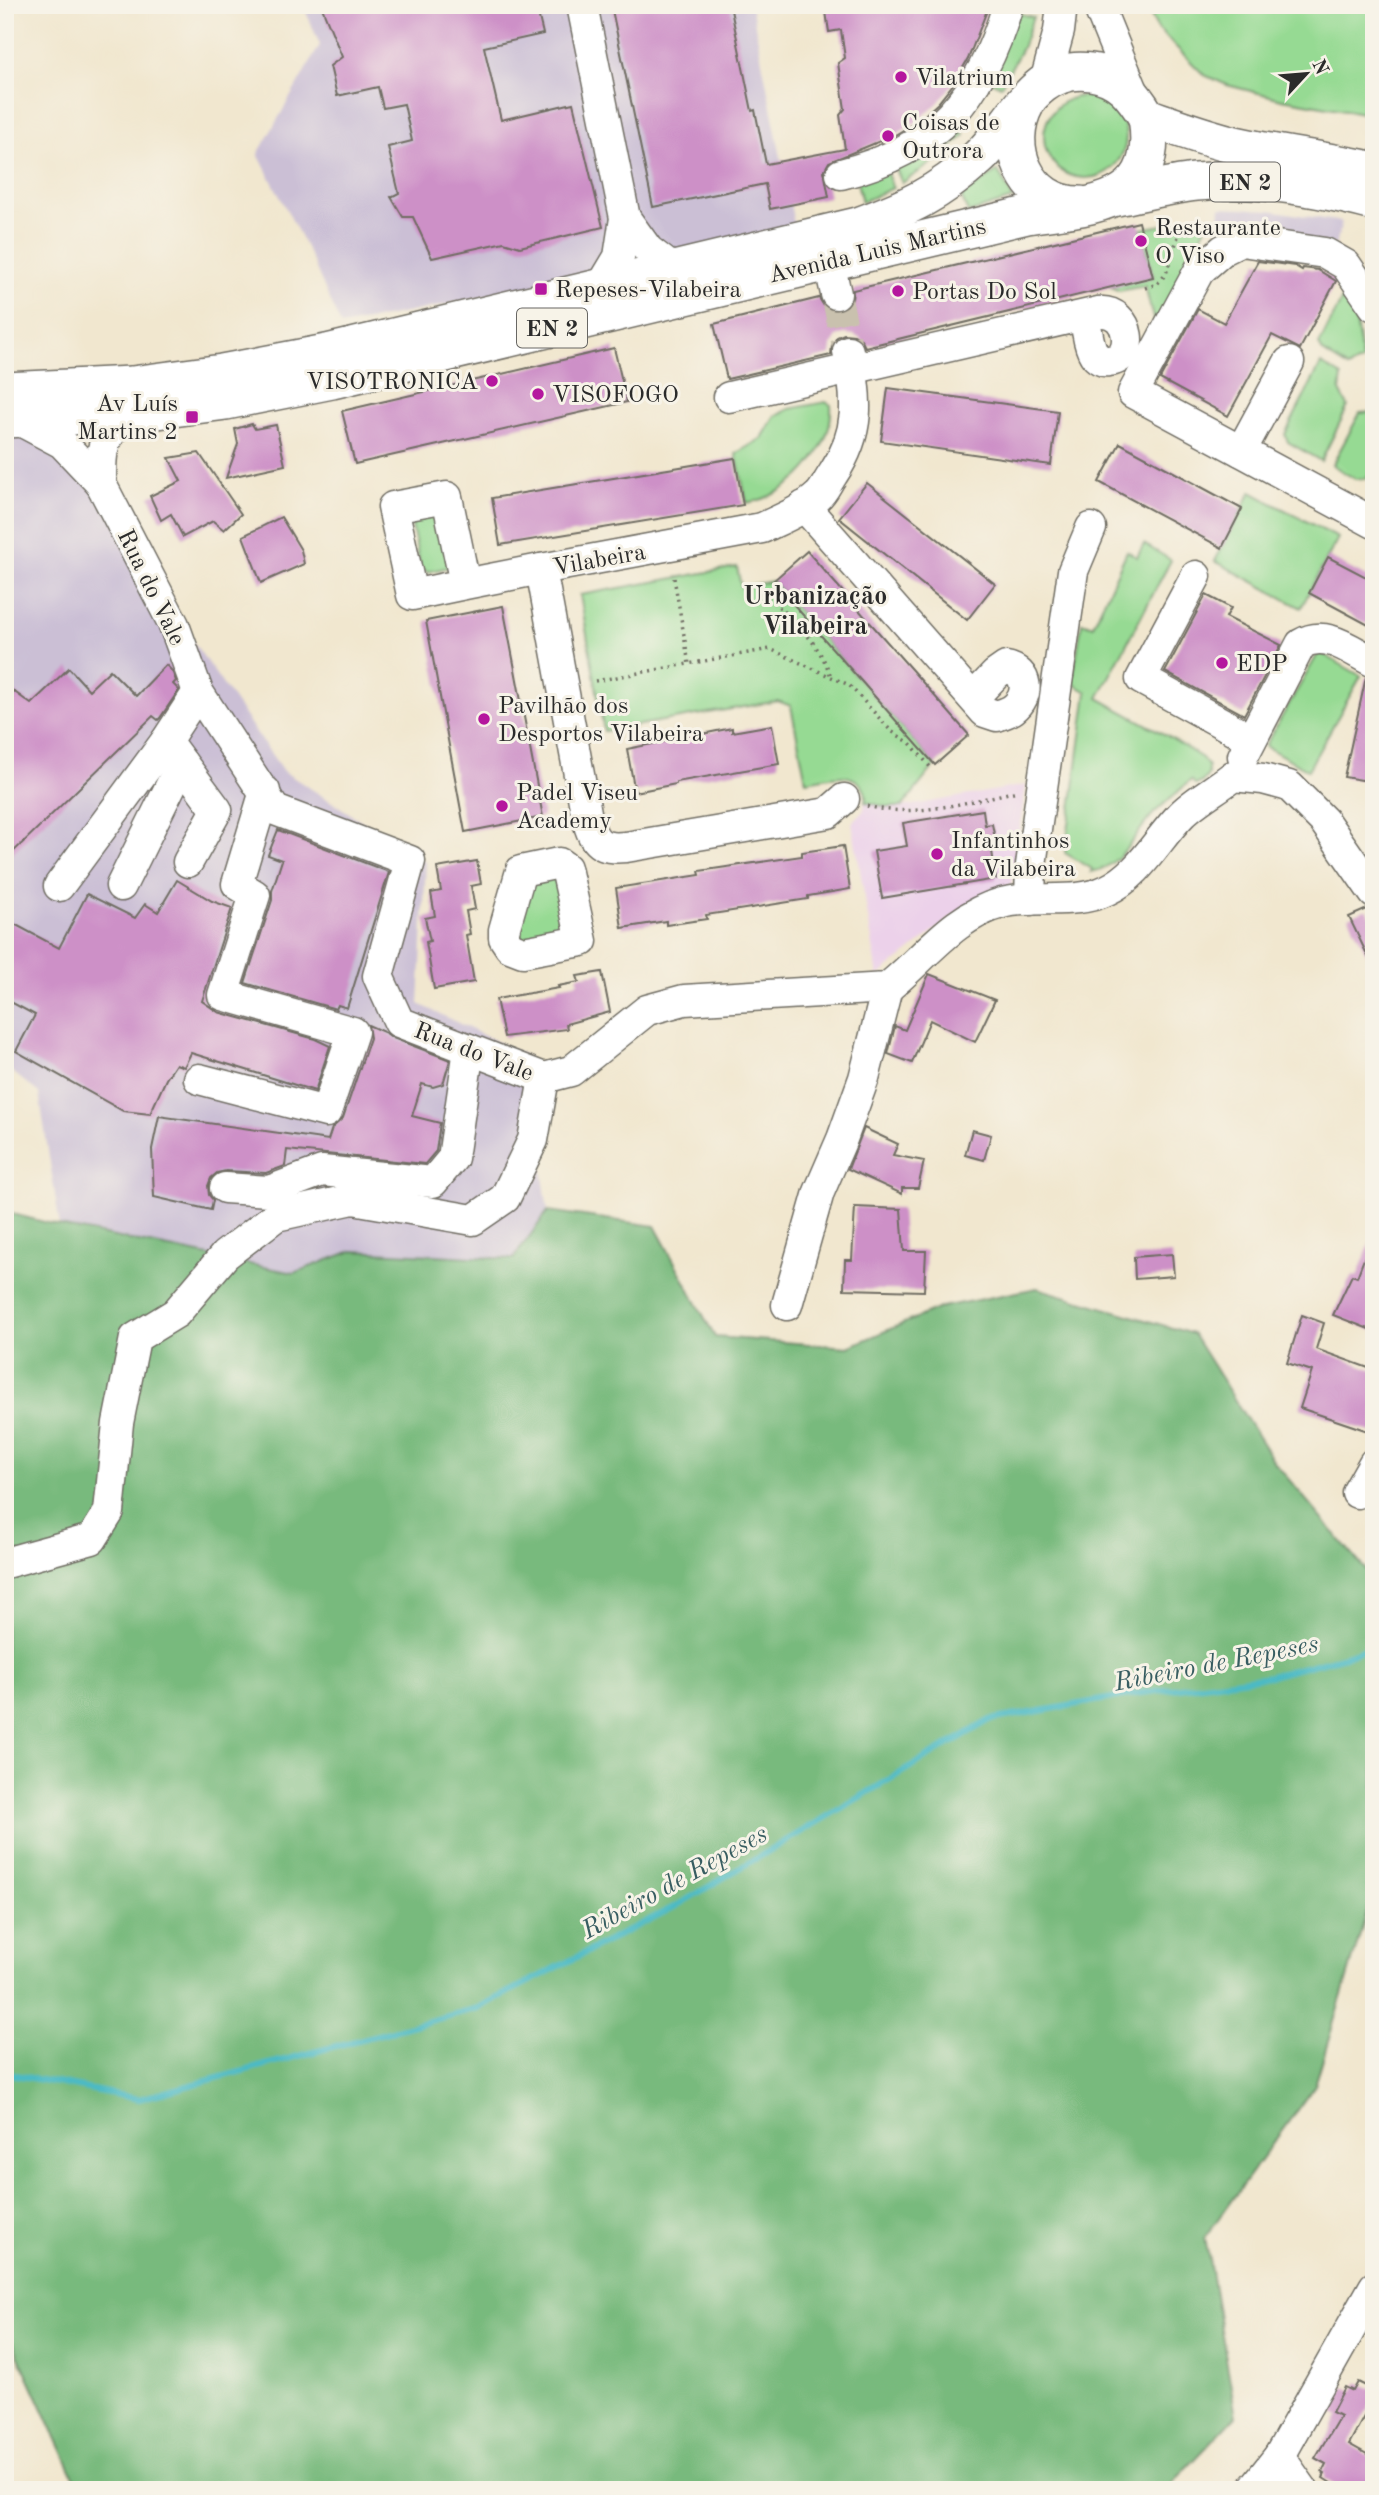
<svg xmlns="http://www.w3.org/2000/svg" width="1379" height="2495" viewBox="0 0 1379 2495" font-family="'Old Standard TT',serif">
<rect width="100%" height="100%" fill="#f7f3e8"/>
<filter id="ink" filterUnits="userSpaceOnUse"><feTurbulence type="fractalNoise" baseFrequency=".0143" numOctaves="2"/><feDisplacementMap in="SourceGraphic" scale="14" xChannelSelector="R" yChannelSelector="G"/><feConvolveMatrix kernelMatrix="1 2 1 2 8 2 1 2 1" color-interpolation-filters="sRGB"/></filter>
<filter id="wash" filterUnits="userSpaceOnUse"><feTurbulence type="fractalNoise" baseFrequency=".00686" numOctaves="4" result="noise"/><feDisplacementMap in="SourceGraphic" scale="28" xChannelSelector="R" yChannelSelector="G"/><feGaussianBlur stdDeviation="1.57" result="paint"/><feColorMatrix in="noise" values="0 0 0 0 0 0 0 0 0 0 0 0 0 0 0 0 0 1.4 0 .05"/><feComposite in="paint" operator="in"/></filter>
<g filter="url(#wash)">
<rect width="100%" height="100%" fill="#f1e7cf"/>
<path fill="#ecd1ea" d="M1026,785L1011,885L957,913L878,976L852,823L864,810L865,802L887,807H902Z"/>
<g fill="#cbbfd5">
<path d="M303,5H751L796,234L341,326L311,257L258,154L320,45Z"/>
<path d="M1220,207L1269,210L1342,222L1336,245L1263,232L1218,231Z"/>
<path d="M5,424L66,439L178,620L283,771L426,862L419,1004L526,1056L548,1211L513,1259L352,1251L294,1273L60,1226L39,1093L5,1066Z"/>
</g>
<g fill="#96da93" stroke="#60825f" stroke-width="2">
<path d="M1146,5H1374V115L1282,99L1227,85L1204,75L1157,28Z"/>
<path d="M1013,12L1033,17L1022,48L1001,86L988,80Z"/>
<circle cx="1085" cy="137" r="41"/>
<path d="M955,124L965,135L935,161L902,183L895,167Z"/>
<path d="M886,171L893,188L862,202L857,182Z"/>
<path d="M998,171L1013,199L968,213L961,196Z"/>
<path d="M1211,216L1156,330L1145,286L1119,291L1111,287L1153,277L1141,229Z"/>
<path d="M1343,297L1353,302L1362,361L1348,368L1323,352L1319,345Z"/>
<path d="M1321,364L1342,376L1340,391L1348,406L1321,461L1288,442L1285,434Z"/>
<path d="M826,402L831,405C834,450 790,497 747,503L736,454L762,438L775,416L789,409Z"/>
<path d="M1374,412V467L1367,478L1355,479L1332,465L1360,413Z"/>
<path d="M1251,492L1338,538L1301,608L1215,561Z"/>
<path d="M436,512L449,567L428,572L421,569L411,522L416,516Z"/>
<path d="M1144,544L1171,560L1098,698L1166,735L1202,758L1208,766V775L1202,782L1196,785L1191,780C1179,791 1166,802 1154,813C1134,834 1122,867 1091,872L1092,869L1065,853L1087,692L1072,683L1082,622L1093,626L1127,551L1137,557Z"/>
<path d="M737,567L741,587L773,581L935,765L902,807H887L865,802C867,795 866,792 862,786C850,769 824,779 806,781L791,706L778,701L604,731L580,595Z"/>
<path d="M1319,652L1361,676L1308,770L1265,746Z"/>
<path d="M556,869L570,930L526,940L516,936L530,878Z"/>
</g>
<path fill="#78ba7d" stroke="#527254" stroke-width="2" d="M548,1211L655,1226L715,1337L848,1347L942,1307L1037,1288L1193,1334L1274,1462L1374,1580V1888L1315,2085L1205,2237L1236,2416L1166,2490H80L5,2326V1212L60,1226L294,1273L352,1251L513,1259Z"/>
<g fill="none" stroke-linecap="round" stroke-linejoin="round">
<path stroke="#4cbac5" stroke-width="6" d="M5,2073L139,2099L478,2008L676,1906L990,1720L1135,1694L1270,1676L1349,1655L1374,1646"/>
</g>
<g id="blocks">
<g fill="#cd90c7">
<path d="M321,5H536L543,34L484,47L501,120L573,103L603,227L520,247L504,242L432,258L413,217H403L391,197L399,193L388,147L412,141L404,104L383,108L378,87L337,96L330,66L342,57Z"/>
<path d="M611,5H730L752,111L755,110L766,164L845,149L840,115L845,109L838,63L845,58L841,30L829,32L825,5H989L968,59L954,83L938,103L918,121L895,135L829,162L824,171L829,197L770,209L765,184L653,207Z"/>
<path d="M1139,222L1153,277L865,347L861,339L854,335L844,334L837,337L832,345L831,355L727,379L714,324L819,298L824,306L830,310L840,311L847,307L852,300L853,290Z"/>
<path d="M1258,261L1295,266L1302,270L1303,268L1318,270L1336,281L1300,349L1272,335L1228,416L1160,379L1198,309L1224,323Z"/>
<path d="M614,348L627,402L355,464L342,411Z"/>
<path d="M888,388L1058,411L1051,465L881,441Z"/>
<path d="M252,424L255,429L276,425L285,465L226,478L238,444L235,429Z"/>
<path d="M1120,443L1242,509L1222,548L1099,482Z"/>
<path d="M199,453L241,514L224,530L213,521L183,537L171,514L161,520L150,496L181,481L169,458Z"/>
<path d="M735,458L743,505L500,545L492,498Z"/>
<path d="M867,483L995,584L967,620L839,518Z"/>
<path d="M281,517L301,550L304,564L261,583L243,536Z"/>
<path d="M807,551L969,735L935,765L773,581Z"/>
<path d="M1328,557L1374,581V628L1309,593Z"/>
<path d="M1206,595L1231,608L1226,617L1281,645L1244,715L1165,672Z"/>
<path d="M503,606L543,817L465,832L426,621Z"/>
<path d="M166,665L172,671L176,681L173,684L179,690L160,718L158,720L153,716L5,860V685L31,704L69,668L89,690L110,670L136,696Z"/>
<path d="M1366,677L1374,679V782L1344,777Z"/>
<path d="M772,725L779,764L676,782V784L635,792L627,749L732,728V732Z"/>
<path d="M983,810L985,825L992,824L996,843L991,844L996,879L882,898L874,851L907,846L903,823Z"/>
<path d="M278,830L389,872L347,1008L338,1005L336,1009L245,983L272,900V891L282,860L268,855Z"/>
<path d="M843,846L850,889L808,896V899L706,915L707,919L666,925V921L622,928L616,888L700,875L699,871L802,856V852Z"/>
<path d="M477,861L481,884L471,886L475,909L466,911L470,934L466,935L474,982L434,989L426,942L430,941L425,918L435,916L431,893L441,891L437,868Z"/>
<path d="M177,880L212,901L232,908L202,1001L218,1012L315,1039L330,1046L315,1091L191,1053L184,1067L176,1064L166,1079L150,1114L123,1111L16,1051L35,1015L5,999V919L59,948L87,894L135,918L145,904L158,912Z"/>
<path d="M1367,909L1374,922V969L1349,917Z"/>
<path d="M602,972L610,1012L566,1024L567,1029L504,1037L496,999L559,988L558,986L579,982L577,976Z"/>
<path d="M929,974L995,1000L975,1042L930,1020L912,1063L888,1054L895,1026L905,1030Z"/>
<path d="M368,1025L386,1033L393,1038L450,1060L443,1084L433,1087L422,1084L412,1116L440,1123L436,1151L425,1164L287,1150L285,1166L266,1173L226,1171L217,1173L211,1178L208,1186L209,1195L213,1200L211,1210L154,1197L152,1149L159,1116L328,1140L332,1128L343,1118L370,1038Z"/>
<path d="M864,1128L898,1144L893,1155L924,1161L918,1188H902V1194L848,1169Z"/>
<path d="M972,1130L991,1135L984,1160L965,1155Z"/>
<path d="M855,1207L901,1209L904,1251H926L924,1291L844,1289L845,1260H852Z"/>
<path d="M1372,1238H1374V1331L1333,1315L1352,1275L1357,1277Z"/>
<path d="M1172,1254L1174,1276L1135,1279L1134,1257Z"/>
<path d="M1302,1315L1324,1323L1316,1349L1374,1370V1433L1300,1408L1312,1371L1287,1363Z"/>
<path d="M1358,2382L1374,2390V2398L1349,2444L1374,2458V2490H1342L1323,2478L1325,2474L1322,2472L1326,2464L1315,2458L1340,2416L1332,2412L1345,2387L1353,2391Z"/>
</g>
</g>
</g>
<g filter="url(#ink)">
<use href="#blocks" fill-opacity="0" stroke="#706d64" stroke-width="2"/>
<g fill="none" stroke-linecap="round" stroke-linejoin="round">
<path stroke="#c9c1ae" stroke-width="30" stroke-dasharray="30 15" stroke-linecap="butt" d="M836,294L848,351"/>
<g stroke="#706d64" stroke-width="33">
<g id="minor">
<path d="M582,5L625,218L619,257L601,287"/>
<path d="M1098,5L1135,96"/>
<path d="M1045,82L1059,31L1062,5"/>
<path d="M841,174C937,150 981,98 1008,5"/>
<path d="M625,218L648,250L674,270"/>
<path d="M829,262L836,294"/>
<path d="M1374,306L1346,265L1325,253L1241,241L1223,250L1199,271L1133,393L1374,523"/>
<path d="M729,397L1098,312C1132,309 1137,360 1108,361C1103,362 1097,359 1094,354C1088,345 1088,332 1085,322L1078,317"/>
<path d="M15,418L62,443L101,484C101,447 101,433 135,413"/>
<path d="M1241,451L1289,362"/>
<path d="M101,484L174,625L198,692L275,810L410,861L378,976L399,1022L544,1078L571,1071L647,1010L684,1000L887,988C925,958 953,916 1002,903C1035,894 1075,906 1107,890C1140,875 1157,839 1182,814C1196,800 1217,789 1233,776L1263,779L1289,786L1324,821L1374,893"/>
<path d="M804,506L985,712L997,716C1002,714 1009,712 1013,709C1030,696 1029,671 1006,667L996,674L973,698"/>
<path d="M1196,576L1141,679L1251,739"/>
<path d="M465,584L412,595L393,507L447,497L465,584L541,569"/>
<path d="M1243,756L1301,644C1326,629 1350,650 1374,662"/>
<path d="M844,799L828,813L626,847C600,849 594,844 587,818L541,569L762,528C781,519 802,511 818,496C824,491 828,481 833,474C861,432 858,398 848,351"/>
<path d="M188,862L217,810L166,741L198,692"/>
<path d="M559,863L566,868L582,941L523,952L510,947L504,938V930L521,871Z"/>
<path d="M59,886L166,741"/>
<path d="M121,886L182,763"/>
<path d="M1030,900L1031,865L1073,571L1091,528"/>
<path d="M199,1079L326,1112L353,1032L223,995L255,895L237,884L265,791"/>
<path d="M225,1188L269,1191L322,1171L433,1182L453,1158L469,1049"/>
<path d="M787,1305L819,1192L842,1139L864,1078L887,988"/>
<path d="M1357,1493L1374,1463"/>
<path d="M5,1563L92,1539L109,1512L118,1423L135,1338L176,1313L225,1255L276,1216L353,1199L473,1220L505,1198L533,1140L544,1078"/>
<path d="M1279,2456L1303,2490"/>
<path d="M1252,2490L1279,2456L1374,2287"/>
</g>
</g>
<g stroke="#706d64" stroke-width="40">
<g id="major">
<path d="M1026,103C1002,146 1026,205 1080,205"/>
<path d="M1116,197C1143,192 1169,185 1196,182C1255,176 1317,187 1374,202"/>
<path d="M5,391L132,385L222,373L327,353L858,226C907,208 938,194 978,158C1013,127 1034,63 1091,72C1120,76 1133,94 1147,117C1176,127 1205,138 1235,145C1281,156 1328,160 1374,171"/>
<path d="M5,419L135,413L226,401L332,380L1027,215C1093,205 1161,206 1147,117"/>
</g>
</g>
<g stroke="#706d64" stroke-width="3.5" stroke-dasharray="2 5" stroke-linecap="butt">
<path d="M1145,288L1157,284L1166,274L1183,221"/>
<path d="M674,578L689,664"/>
<path d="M751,585C783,608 819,639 831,677"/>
<path d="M595,681L770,649L849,685L891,731L910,743L932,769"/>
<path d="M867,806C914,819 970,801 1018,791"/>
</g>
<use href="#minor" stroke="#fff" stroke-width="30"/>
<use href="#major" stroke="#fff" stroke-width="37"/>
</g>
</g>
<g fill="#b5179e" stroke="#f7f3e8" stroke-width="2.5">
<circle cx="901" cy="77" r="7"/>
<circle cx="888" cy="136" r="7"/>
<circle cx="1141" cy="241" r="7"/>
<rect x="534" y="282" width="14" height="14" rx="3.5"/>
<circle cx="898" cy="291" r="7"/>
<circle cx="492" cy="381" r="7"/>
<circle cx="538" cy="394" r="7"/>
<rect x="185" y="410" width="14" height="14" rx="3.5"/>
<circle cx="1222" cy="663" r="7"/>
<circle cx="484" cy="719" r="7"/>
<circle cx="502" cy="806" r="7"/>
<circle cx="937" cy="854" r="7"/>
</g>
<g text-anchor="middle" stroke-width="6" stroke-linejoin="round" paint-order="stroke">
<g fill="#f7f3e8" stroke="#686764" stroke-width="2">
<rect x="1210" y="162.5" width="70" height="39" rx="5"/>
<rect x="517" y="308.5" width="70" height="39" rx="5"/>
</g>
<g font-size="23" font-weight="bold" fill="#2b2b2b">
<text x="1245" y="190">EN 2</text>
<text x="552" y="336">EN 2</text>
</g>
<g font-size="24" fill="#2b2b2b" stroke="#f7f3e8" text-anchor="start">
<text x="915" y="85">Vilatrium</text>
<text x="902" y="130">Coisas de<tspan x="902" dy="28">Outrora</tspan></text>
<text x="1155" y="235">Restaurante<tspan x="1155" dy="28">O Viso</tspan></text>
<text x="555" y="297">Repeses-Vilabeira</text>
<text x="912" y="299">Portas Do Sol</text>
<text x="478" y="389" text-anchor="end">VISOTRONICA</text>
<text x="552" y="402">VISOFOGO</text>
<text x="178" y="411" text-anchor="end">Av Luís<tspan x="178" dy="28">Martins 2</tspan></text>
<text x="1236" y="671">EDP</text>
<text x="498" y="713">Pavilhão dos<tspan x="498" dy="28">Desportos Vilabeira</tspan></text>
<text x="516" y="800">Padel Viseu<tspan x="516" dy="28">Academy</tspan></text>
<text x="951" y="848">Infantinhos<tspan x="951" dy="28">da Vilabeira</tspan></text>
</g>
<g font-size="24" fill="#2b2b2b" stroke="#f7f3e8">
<text transform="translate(877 250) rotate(-13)" y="8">Avenida Luis Martins</text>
<text transform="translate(599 559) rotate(-10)" y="8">Vilabeira</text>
<text transform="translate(152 587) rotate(64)" y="8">Rua do Vale</text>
<text transform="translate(474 1051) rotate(21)" y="8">Rua do Vale</text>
</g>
<g font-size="26" font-weight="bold" fill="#2b2b2b" stroke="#f7f3e8">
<text x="815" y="604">Urbanização<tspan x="815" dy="30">Vilabeira</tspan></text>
</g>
<g font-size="26" font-style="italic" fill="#375d61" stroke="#f7f3e8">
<text transform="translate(1216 1662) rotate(-11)" y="9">Ribeiro de Repeses</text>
<text transform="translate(674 1881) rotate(-29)" y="9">Ribeiro de Repeses</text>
</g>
</g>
<rect width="1379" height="2495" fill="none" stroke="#f7f3e8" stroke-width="28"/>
<g transform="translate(1306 74) rotate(64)" stroke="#f7f3e8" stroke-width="5" paint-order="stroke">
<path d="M0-5L12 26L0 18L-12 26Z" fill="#2b2b2b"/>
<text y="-10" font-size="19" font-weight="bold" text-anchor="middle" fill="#2b2b2b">N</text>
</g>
</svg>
